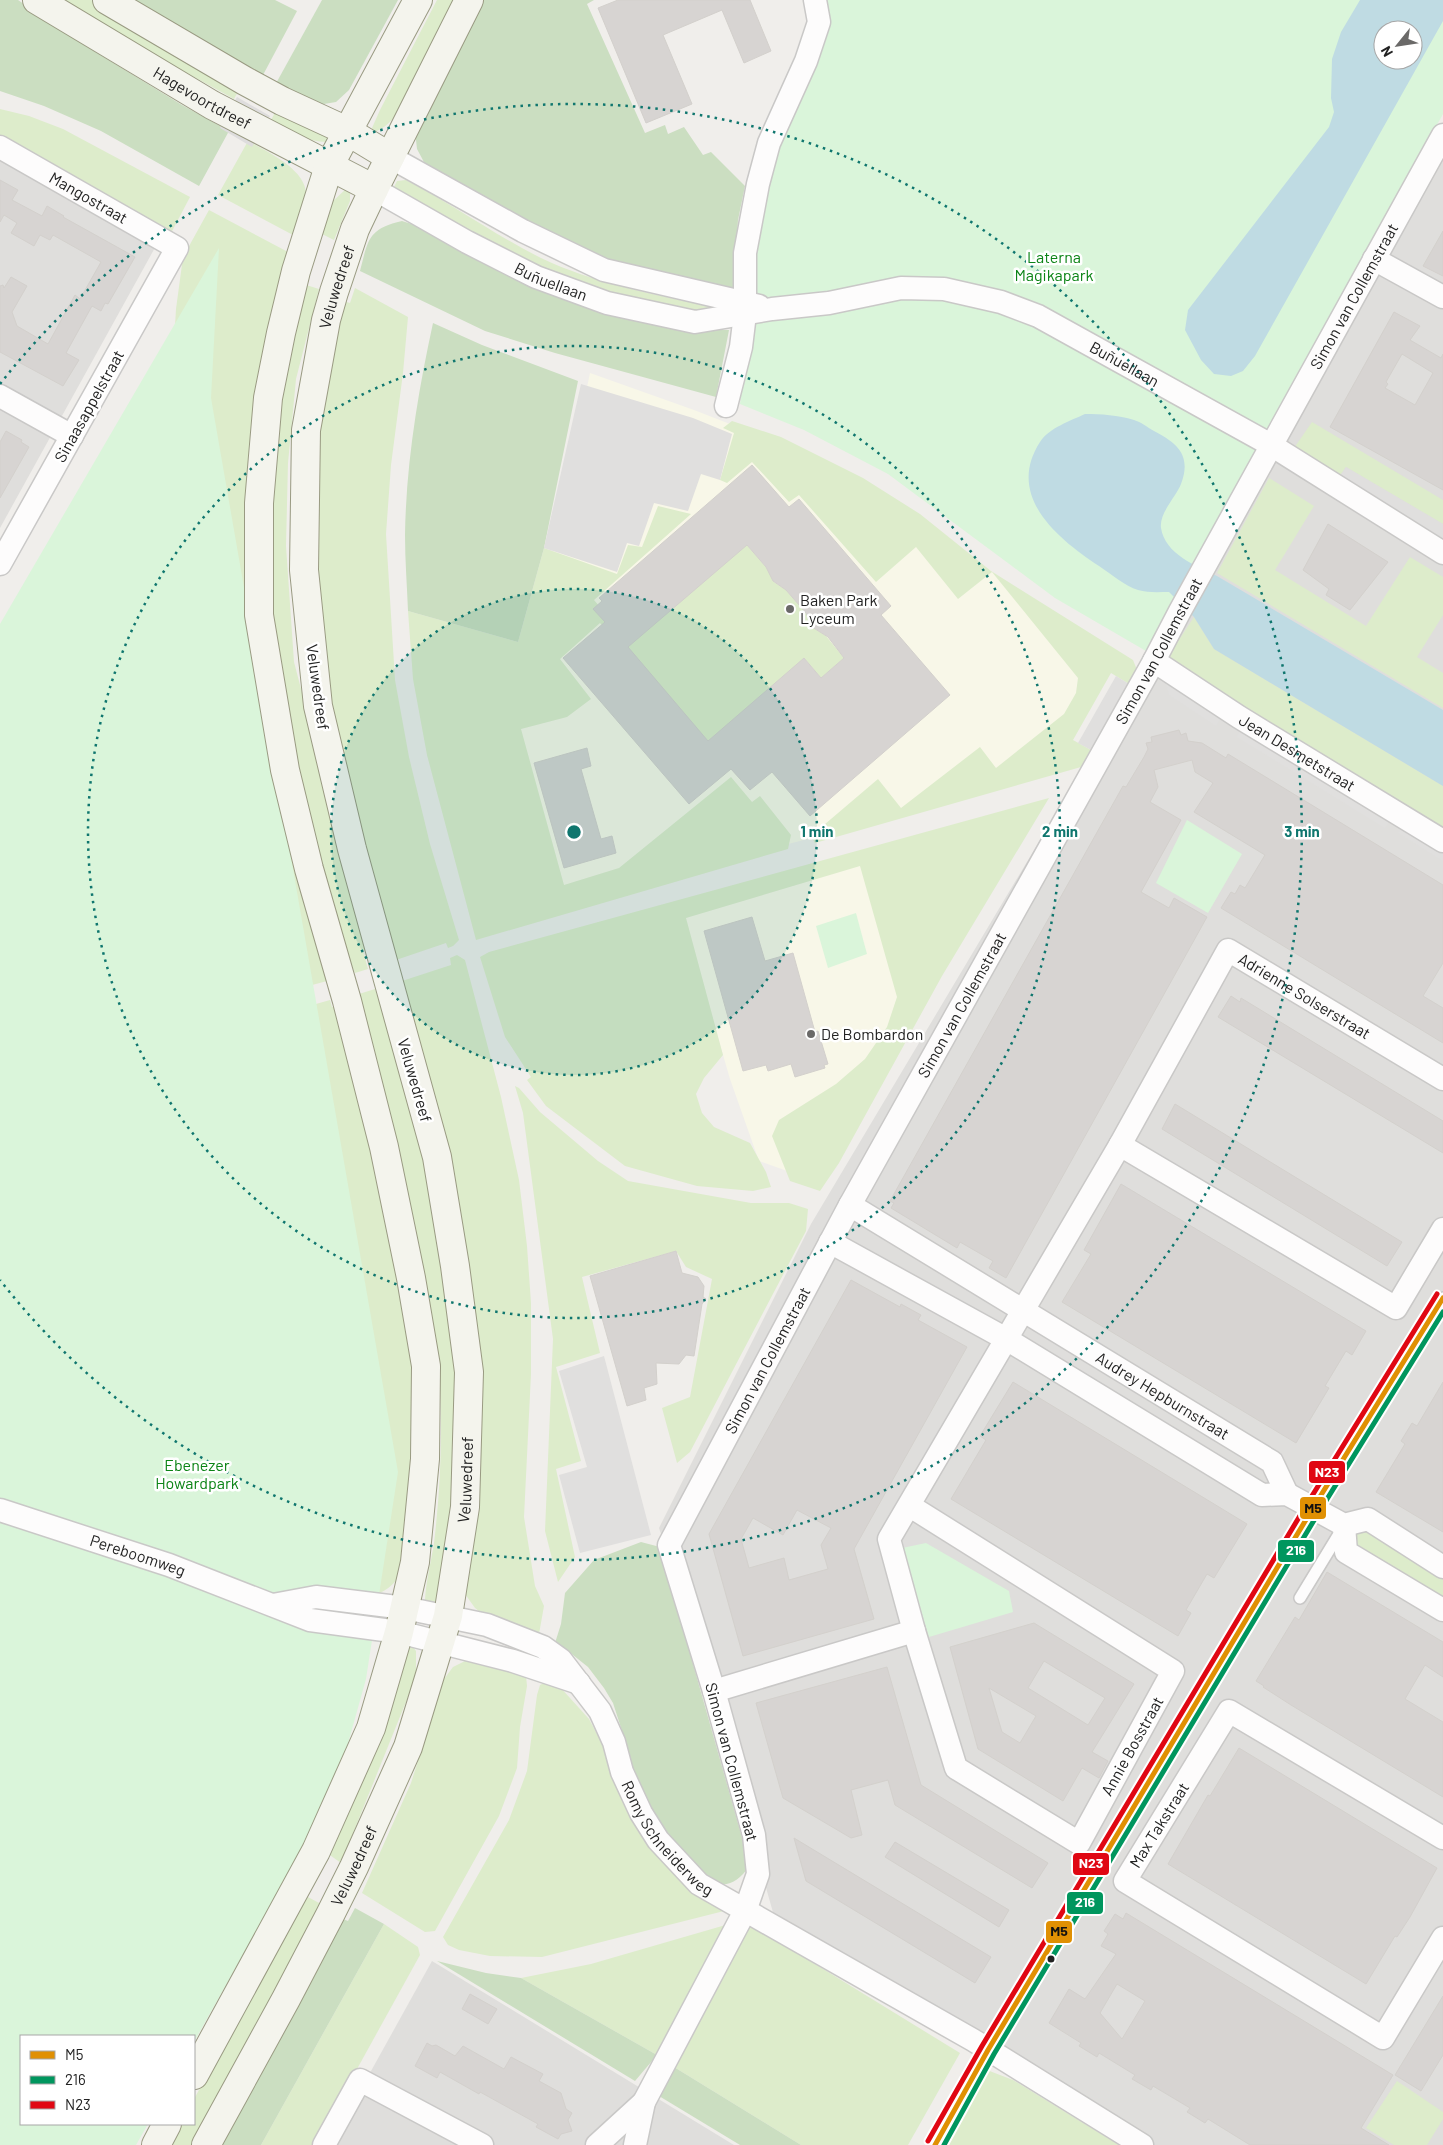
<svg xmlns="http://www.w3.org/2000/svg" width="1443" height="2145" viewBox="0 0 1443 2145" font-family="Barlow,sans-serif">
<rect width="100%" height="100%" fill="#f0eeeb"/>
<g fill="#dfdedc">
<path d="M1443,135V2145H1136L776,1923L698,1647L659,1528L811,1224L1068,793Z"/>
<path d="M0,158L157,244L0,528Z"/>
<path d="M432,1961L734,2145H330Z"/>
</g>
<g fill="#f8f7e8">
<path d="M590,373L694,410L779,443L927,522L1113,664L1034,772L800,841L552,905L500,726L532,646Z"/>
<path d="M877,854L917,1012L818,1182L759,1161L730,1079L682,913Z"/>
</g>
<g fill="#ddeccb">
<path d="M50,0H91L241,86L234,99L82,15Z"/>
<path d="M437,0H458L401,110C393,118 385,130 373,132L372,128L380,110Z"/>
<path d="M278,107L324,134L329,142C308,143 289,130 271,120Z"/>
<path d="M0,109L29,116L63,129L190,197L170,235L0,139Z"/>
<path d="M248,141C266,151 306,169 306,194C306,207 297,223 293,235L218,195Z"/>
<path d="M406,180C452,204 495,235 541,258C593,283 650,293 706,306L712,308V313L643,305L538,272L393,189L397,181Z"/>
<path d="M348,187L350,189V201L334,240L320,233L330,204Z"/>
<path d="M209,210L288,252L282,269L288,272L250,477L322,962L327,981L275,995L174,342L176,309L183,257Z"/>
<path d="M303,284L319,289L296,379L288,463L286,546L294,662L369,949L363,951L368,969L355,973L348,956H343L282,699L271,595L273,439Z"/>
<path d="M355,288L408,317L403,373L391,465L386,534L395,680L409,757L430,844L459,940L453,946L448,948L446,943L396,960L342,776L317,611L315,471L322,411L343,301L350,303Z"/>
<path d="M732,421L781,437L863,478L920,514L991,571L1133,660L1137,670L1129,684L1111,673L1073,740L1091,750L1081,767L815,843L811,836L878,779L901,808L980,747L996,768L1064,714L1076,693L1078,678L992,572L958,599L916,547L876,582L799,495L789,502L752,462L727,483L720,480L734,433L723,428Z"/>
<path d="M1312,422L1443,500V524L1346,467L1337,480L1292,451Z"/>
<path d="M1269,478L1314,506L1275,570L1366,626L1410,557L1443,577V615L1417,657L1443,673V708L1217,573Z"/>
<path d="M658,506L691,514L594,600L616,626L747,545L766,567L774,582L786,590L806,613L812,627L826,636L844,658L821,678L805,659L711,749L600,623L560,659L591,699L567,717L521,729L564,885L619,868L731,777L752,802L760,796L791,835L788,849L476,940L427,755L413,679L408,611L518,642L544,548L617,574L628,545L642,547Z"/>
<path d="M1194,617L1214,649L1443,786V828L1200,679L1171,664L1169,655Z"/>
<path d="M1049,798L942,976L839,1163L820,1191L790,1181L772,1136L779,1120L836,1084L865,1059L887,1027L897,997L860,866L686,918L723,1055L704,1078L696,1094L702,1113L714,1127L750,1143L766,1172L771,1187L753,1191L697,1186L625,1166L546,1106L527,1080L531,1077L505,1037L480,957L489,952Z"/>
<path d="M457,955L465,960L501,1097L519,1180L527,1246L531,1303V1374L524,1517L535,1586L544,1606L539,1634L485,1616L475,1608L465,1594L477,1445L402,981L451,965L450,958Z"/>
<path d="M375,989L377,995L381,994L427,1168L440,1236L459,1399V1460L437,1602L433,1606L428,1605L425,1600C426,1581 431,1562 434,1543C441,1485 443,1426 439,1368L359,994Z"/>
<path d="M330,1000L332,1007L338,1006L372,1139L413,1366L411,1482L401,1570C396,1586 384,1592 368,1598L281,1014Z"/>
<path d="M515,1086L519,1088L540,1112L598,1161L628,1181L751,1203H789L808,1209L806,1231L690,1452L677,1463L662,1408L690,1397L712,1279L686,1267L676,1251L582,1277L600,1353L556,1367L581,1461L556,1469L575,1557L558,1582L545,1531L553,1339L523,1113Z"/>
<path d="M1361,1527L1443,1575V1603L1352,1548L1349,1532Z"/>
<path d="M407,1646L413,1647L416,1651V1677L341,1863L327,1853Z"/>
<path d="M467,1660L526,1676L527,1686L520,1727L517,1768L499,1816L435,1931L425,1932L362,1893L411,1783L444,1679L453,1667Z"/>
<path d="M548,1681L560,1687L589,1719L606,1751L728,1910L542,1957L490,1956L459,1950L448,1945L443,1937L509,1820L527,1771L537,1695L540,1685Z"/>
<path d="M306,1896L321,1904L195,2145H168L180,2124H194V2099Z"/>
<path d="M748,1923L960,2053L908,2145H801L674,2067Z"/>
<path d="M384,1924L418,1947L420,1955L315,2145H261Z"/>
<path d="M729,1924L657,2055L521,1978L591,1964Z"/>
<path d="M987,2070L1013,2080L1119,2145H945Z"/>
<path d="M1397,2081L1443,2112V2119L1427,2145H1394L1366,2128Z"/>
</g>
<g fill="#cbdec1">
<path d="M0,0H18L84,45L182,105L229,131L199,186L101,131L44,106L0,91Z"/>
<path d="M114,0H275L297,11L263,75Z"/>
<path d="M322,0H398L349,90L336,102L324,104L306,101L274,87Z"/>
<path d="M482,0H594L587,4L645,133L665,125L668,134L684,127L703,155L711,152L745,186L738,220L733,292L624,270L540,232L425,164L417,149L415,131Z"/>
<path d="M402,221L424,228L550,293L584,307L710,330H729L716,397L555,353L485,331L360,271C368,241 367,229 402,221Z"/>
<path d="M433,323L482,345L578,381L544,548L518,642L408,611C407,586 405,560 405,535C406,464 418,392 433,323Z"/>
<path d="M641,1542L660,1547L743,1841L748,1868C740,1879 729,1888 715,1883L683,1855L665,1835L633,1776L625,1740L613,1703L604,1688L588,1667L563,1647L555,1643L561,1624L565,1593L594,1560Z"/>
<path d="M355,1908L384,1924L261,2145H217L343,1919L348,1921Z"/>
<path d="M437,1961L486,1973L521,1978L657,2055L635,2081Z"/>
<path d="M674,2067L801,2145H740L659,2096Z"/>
</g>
<g fill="#daf5da" fill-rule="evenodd">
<path d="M816,0H1443V114L1199,553L1146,651L1055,598L888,474L804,430L740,404L751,321V237L800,52ZM1383,30H1413V60H1383Z"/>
<path d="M219,248L211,398L398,1472L366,1679L335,1790L194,2042V2036H21V2124H148L136,2145H0V624Z"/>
<path d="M1187,820L1242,854L1208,913L1156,883Z"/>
<path d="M856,913L867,954L828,968L816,926Z"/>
<path d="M926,1543L1009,1591L1013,1612L929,1637L902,1548Z"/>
</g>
<g fill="#e0dfde">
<path d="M581,384L693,418L732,434L720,480L701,474L688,511L654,503L639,546L627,543L617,572L544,548Z"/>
<path d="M1346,467L1443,524V543L1337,480Z"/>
<path d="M1116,676L1129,684L1091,750L1078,743Z"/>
<path d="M1166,684L1221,716L1216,726L1169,695Z"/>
<path d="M1241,729L1390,820L1385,828L1237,737Z"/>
<path d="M1402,828L1443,853V861L1398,833Z"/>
<path d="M604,1356L651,1535L580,1553L559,1475L587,1467L559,1371Z"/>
</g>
<g fill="#bfdbe3" fill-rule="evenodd">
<path d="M1360,0H1443V21L1255,356L1243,371L1231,376L1214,374L1201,360L1185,330L1188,310L1329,127L1334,112L1331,98L1332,59L1341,32ZM1383,30H1413V60H1383Z"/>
<path d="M1085,414C1101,414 1118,415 1134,420C1141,422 1147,427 1154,431C1177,443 1192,455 1181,484C1176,497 1159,513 1161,528C1165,554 1196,566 1217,576L1443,710V786L1214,649L1194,617L1169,592C1159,592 1148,593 1138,590C1125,586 1111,574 1099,566C1058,539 1005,496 1040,442C1049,428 1070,421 1085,414Z"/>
</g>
<path fill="#dedddd" d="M237,97L270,116L252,147L220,128Z"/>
<g fill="#d7d4d2" stroke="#d3d0cc" fill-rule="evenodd">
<path d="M618,0H750L771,51L744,63L722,10L663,35L692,104L646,123L598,8Z"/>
<path d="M0,180L18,190L12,200L42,216L47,206L64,216L63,217L135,257L108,304L105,303L101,311L92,306L66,353L79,360L63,386L0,352V286L3,285L4,288L11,277L27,286L12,312L17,326L48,344L75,295L80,299L101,262L53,235L50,240L40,235L34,246L11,233L17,223L4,215L0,222Z"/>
<path d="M1443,231V276L1423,266Z"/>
<path d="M1394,312L1420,326L1410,340L1441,358L1443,354V490L1330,427ZM1402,354L1433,373L1415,405L1385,388L1388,384L1386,382Z"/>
<path d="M6,431L22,440L21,442L29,447L0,498V442Z"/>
<path d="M752,465L789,507L799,499L891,606L881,615L950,695L810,816L772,772L750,790L731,769L689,804L563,658L605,622L593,609L602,601L599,598ZM747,545L766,567L773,581L786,590L806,613L812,627L828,637L844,658L821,678L804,658L708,741L628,647Z"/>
<path d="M1328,524L1388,562L1350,610L1326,595L1329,589L1303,570Z"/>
<path d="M1179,730L1181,735L1186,733L1188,741L1202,743L1226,758L1228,754L1443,885V963L1423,996L1443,1008V1043L1221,908L1231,892L1235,894L1240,885L1245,888L1265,855L1194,812L1213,783L1195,772L1192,760L1154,770L1158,787L1150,802L1181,820L1141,892L1169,908L1174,898L1207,917L1006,1278L989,1268L993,1261L960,1242L957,1248L891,1208L894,1203L890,1201L1123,786L1126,787L1144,757L1148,749L1146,743L1152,742L1151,737Z"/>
<path d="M587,748L591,766L581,769L601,839L612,836L616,853L564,868L534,763Z"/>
<path d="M752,917L765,961L793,953L815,1032L818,1031L828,1064L824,1065L825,1068L795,1077L791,1064L768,1071L766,1065L743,1071L704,931Z"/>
<path d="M1231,996L1240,1002L1241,998L1443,1121V1153L1218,1017Z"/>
<path d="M1175,1104L1402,1242L1387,1266L1162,1129Z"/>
<path d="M1121,1184L1366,1331L1352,1355L1346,1351L1325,1386L1329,1388L1296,1443L1062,1302L1091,1254L1084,1250Z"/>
<path d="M676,1251L682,1273L698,1277L704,1286L703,1297L706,1299L702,1304L694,1356L686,1355L679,1364L656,1363L657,1384L644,1388L646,1400L627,1406L590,1276Z"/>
<path d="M851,1280L900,1307L901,1304L921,1315L918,1320L967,1347L854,1549L874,1619L743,1656L709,1534ZM797,1510L831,1528L821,1545L828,1569L789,1580L784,1558L749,1568L741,1539L753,1518L783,1535Z"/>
<path d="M1013,1382L1247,1524L1214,1578L1207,1574L1186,1610L1191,1613L1178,1636L951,1499L986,1440L980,1436Z"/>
<path d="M1443,1382V1532L1376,1492L1405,1444L1401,1441L1412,1423L1417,1426Z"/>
<path d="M1327,1572L1443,1642V1677L1425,1665L1405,1699L1443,1722V1797L1291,1705L1263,1687L1264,1686L1256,1681L1295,1617L1299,1620Z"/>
<path d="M1034,1623L1134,1684L1092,1752L1108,1761L1099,1778L1082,1768L1063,1801L978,1749L950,1647ZM1044,1661L1105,1698L1088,1725L1028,1688ZM989,1688L1036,1716L1020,1743L1002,1732Z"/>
<path d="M887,1667L921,1785L1048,1863L1032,1888L895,1805L888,1780L851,1790L862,1835L851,1838L783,1798L756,1703Z"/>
<path d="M1239,1748L1437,1868L1410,1917L1397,1937L1395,1936L1366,1984L1168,1864L1208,1795L1210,1796Z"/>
<path d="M794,1838L991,1957L975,1983L806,1881Z"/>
<path d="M895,1842L1009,1910L999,1927L885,1857Z"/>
<path d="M1126,1913L1393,2075L1361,2128L1389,2145H1250L1208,2119L1205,2123L1187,2112L1190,2108L1153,2086L1151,2090L1132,2079L1135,2075L1099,2053L1097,2057L1079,2046L1081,2043L1049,2023L1069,1989L1085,1999L1116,1954L1101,1946L1108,1934L1104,1931L1115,1914L1123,1919ZM1117,1984L1145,2001L1122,2039L1100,2013Z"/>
<path d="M470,1994L497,2009L488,2024L462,2009Z"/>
<path d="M1443,1996V2055L1421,2091L1395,2075Z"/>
<path d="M427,2043L432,2046L436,2045L455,2056L463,2046L504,2069L511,2057L543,2074L539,2081L561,2093L566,2109L572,2113L568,2120L572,2131L561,2134L558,2139L536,2127L538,2124L480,2092L479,2094L440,2072L437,2078L415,2066Z"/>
</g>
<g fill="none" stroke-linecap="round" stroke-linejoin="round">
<g stroke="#c9c8c7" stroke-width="14">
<g id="service">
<path d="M1300,1598L1342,1529"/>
<path d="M935,2145L988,2050L1313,1508L1443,1298"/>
</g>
</g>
<g stroke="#c9c8c7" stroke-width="25">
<g id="minor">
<path id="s1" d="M0,147L177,248L0,564"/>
<path d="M390,157L523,231L604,270L759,306"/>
<path id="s2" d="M374,189L467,242L536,277L607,303L695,322L772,309L829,303L901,288L944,289L1001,302L1038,316L1271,445L1443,553"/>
<path d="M1374,259L1443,297"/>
<path d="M0,396L72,436"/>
<path d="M726,406L741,347L745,314V253L758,184L769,143L806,61L819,22L815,0"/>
<path id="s3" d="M1154,661L1239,717L1443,841"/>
<path d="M1120,1145L1396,1308L1443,1229"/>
<path id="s4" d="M850,1205L1272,1462L1287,1494"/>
<path d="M830,1242L1008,1340L1262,1495L1287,1494L1344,1525L1368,1519L1443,1567"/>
<path id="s5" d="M910,1506L1173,1671L1079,1843L956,1768L914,1631L889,1539L1120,1145L1228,950L1443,1079"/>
<path id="s6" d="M0,1510L169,1565L310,1620L399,1632L513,1661L579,1683"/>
<path d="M1344,1525L1346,1552L1443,1610"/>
<path id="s7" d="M273,1605L316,1597L405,1608L487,1625L543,1647L561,1660L600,1711L614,1742L622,1772L641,1813L658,1840L699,1884L973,2040L1142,2145"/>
<path d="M714,1691L914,1631"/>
<path d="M1443,1838L1229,1711L1125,1881L1383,2038L1443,1938"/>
<path d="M324,2145L360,2080L482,2145"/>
<path d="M597,2145L644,2102"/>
<path id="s8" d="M635,2145L644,2102L745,1911L758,1874L754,1835L714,1691L669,1545L850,1205L1154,661L1180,611L1443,135"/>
</g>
</g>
<g stroke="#999a82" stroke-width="30">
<g id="secondary">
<path id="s9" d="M37,0L212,105L374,189"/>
<path d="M107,0L245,81L282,101L347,131L390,157"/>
<path d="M194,2075L316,1851L371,1728L399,1632L415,1562L425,1459L426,1366L411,1278L384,1147L347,1001L309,869L285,770L259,615V503L268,398L281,333L296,271L329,166L418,0"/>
<path d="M156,2145L167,2124"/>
<path id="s10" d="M206,2145L286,1999L330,1915L354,1867L408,1747L448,1616L465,1507L469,1372L455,1266L437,1157L352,849L318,706L304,570L306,430L326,320L334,292L355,229L374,189L469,0"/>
</g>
</g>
<use href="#service" stroke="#fdfcfc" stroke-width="11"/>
<use href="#minor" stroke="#fdfcfc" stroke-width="22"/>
<use href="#secondary" stroke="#f4f4ed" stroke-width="28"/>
<g stroke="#fff" stroke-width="9">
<path id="bus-1" d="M935,2145L988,2050L1313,1508L1443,1298"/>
</g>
<g stroke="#fff" stroke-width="9">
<path id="bus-2" d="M944,2145L994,2054L1319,1512L1443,1312"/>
</g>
<g stroke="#fff" stroke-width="9">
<path id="bus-3" d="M928,2141L982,2046L1307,1504L1437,1294"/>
</g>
<use href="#bus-1" stroke="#e09003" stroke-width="5"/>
<use href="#bus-2" stroke="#00965e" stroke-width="5"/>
<use href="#bus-3" stroke="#e00713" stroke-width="5"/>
</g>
<circle cx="574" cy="832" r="243" fill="#0f766e" fill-opacity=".12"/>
<g fill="none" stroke="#0f766e" stroke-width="2.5" stroke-dasharray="2.5 5">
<circle cx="574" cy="832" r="243"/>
<circle cx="574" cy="832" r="486"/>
<path d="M0 384A728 728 0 1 1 0 1280"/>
</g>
<g fill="#6a6968" stroke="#fff" stroke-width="2">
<circle cx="790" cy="609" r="5"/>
<circle cx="811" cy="1034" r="5"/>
</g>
<circle fill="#222" stroke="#fff" stroke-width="2" cx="1051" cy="1959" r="4.5"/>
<g text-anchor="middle" stroke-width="5" stroke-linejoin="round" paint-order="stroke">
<g font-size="16" fill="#222" stroke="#fff">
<text dy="6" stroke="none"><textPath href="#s9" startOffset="192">Hagevoortdreef</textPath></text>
<text dy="6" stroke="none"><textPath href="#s1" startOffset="102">Mangostraat</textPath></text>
<text dy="6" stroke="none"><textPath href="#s2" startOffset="200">Buñuellaan</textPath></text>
<text dy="6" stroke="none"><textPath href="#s10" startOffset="1936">Veluwedreef</textPath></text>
<text dy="6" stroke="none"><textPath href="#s8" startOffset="2065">Simon van Collemstraat</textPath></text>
<text dy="6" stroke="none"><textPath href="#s2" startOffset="799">Buñuellaan</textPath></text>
<text transform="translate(89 406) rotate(-61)" y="6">Sinaasappelstraat</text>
<text dy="6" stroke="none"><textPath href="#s8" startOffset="1660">Simon van Collemstraat</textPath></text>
<text transform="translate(318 687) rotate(82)" y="6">Veluwedreef</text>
<text dy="6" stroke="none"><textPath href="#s3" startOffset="170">Jean Desmetstraat</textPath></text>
<text dy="6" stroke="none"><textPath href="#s5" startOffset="1658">Adrienne Solserstraat</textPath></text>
<text dy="6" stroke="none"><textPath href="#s8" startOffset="1255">Simon van Collemstraat</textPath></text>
<text transform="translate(415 1080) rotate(74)" y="6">Veluwedreef</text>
<text dy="6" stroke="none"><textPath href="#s8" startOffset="850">Simon van Collemstraat</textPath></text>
<text dy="6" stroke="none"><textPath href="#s4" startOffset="366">Audrey Hepburnstraat</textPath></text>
<text dy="6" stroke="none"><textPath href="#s10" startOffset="721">Veluwedreef</textPath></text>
<text dy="6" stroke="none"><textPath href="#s6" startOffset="145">Pereboomweg</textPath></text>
<text transform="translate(1132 1746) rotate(-61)" y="6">Annie Bosstraat</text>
<text transform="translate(732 1762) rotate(75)" y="6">Simon van Collemstraat</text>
<text transform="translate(1159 1825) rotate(-58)" y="6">Max Takstraat</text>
<text dy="6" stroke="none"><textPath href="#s7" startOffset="510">Romy Schneiderweg</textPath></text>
<text dy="6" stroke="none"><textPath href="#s10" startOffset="316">Veluwedreef</textPath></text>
</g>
<g font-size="16" fill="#0c8416" stroke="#fff">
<text x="1054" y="263">Laterna<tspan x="1054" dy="18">Magikapark</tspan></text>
<text x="197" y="1471">Ebenezer<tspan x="197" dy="18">Howardpark</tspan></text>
</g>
<g font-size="16" fill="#222" stroke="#fff" text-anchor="start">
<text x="800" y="606">Baken Park<tspan x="800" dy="18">Lyceum</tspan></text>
<text x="821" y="1040">De Bombardon</text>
</g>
</g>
<circle cx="574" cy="832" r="8" fill="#0f766e" stroke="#fff" stroke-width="2.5"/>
<g font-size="15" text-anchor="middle" font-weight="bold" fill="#0f766e" stroke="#fff" stroke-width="5" stroke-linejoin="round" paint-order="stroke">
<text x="817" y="837">1 min</text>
<text x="1060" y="837">2 min</text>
<text x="1302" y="837">3 min</text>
</g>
<g stroke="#fff" stroke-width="2">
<rect x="1308" y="1460" width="38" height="24" rx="5" fill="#e00713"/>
<rect x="1299" y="1496" width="28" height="24" rx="5" fill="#e09003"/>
<rect x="1277" y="1539" width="38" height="24" rx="5" fill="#00965e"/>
<rect x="1072" y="1852" width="38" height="24" rx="5" fill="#e00713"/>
<rect x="1066" y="1891" width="38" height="24" rx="5" fill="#00965e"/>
<rect x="1045" y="1920" width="28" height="24" rx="5" fill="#e09003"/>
</g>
<g font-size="14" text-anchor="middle" font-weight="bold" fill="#fff">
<text x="1327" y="1477">N23</text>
<text x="1296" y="1555">216</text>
<text x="1091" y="1868">N23</text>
<text x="1085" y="1907">216</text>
</g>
<g font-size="14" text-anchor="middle" font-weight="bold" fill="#111">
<text x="1313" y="1513">M5</text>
<text x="1059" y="1936">M5</text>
</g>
<rect x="20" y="2035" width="175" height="90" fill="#ffffff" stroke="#a7a7a7"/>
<rect x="30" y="2051" width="25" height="8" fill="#e09003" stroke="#a7a7a7"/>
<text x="65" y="2060" font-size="15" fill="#222222">M5</text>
<rect x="30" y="2076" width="25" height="8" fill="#00965e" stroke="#a7a7a7"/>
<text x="65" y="2085" font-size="15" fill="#222222">216</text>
<rect x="30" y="2101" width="25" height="8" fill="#e00713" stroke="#a7a7a7"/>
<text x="65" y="2110" font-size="15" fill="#222222">N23</text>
<g transform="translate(1398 45) rotate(240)"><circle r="24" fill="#ffffff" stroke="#a7a7a7"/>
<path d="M0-4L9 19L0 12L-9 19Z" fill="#6a6968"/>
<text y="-8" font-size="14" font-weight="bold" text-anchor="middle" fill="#222222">N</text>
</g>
</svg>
